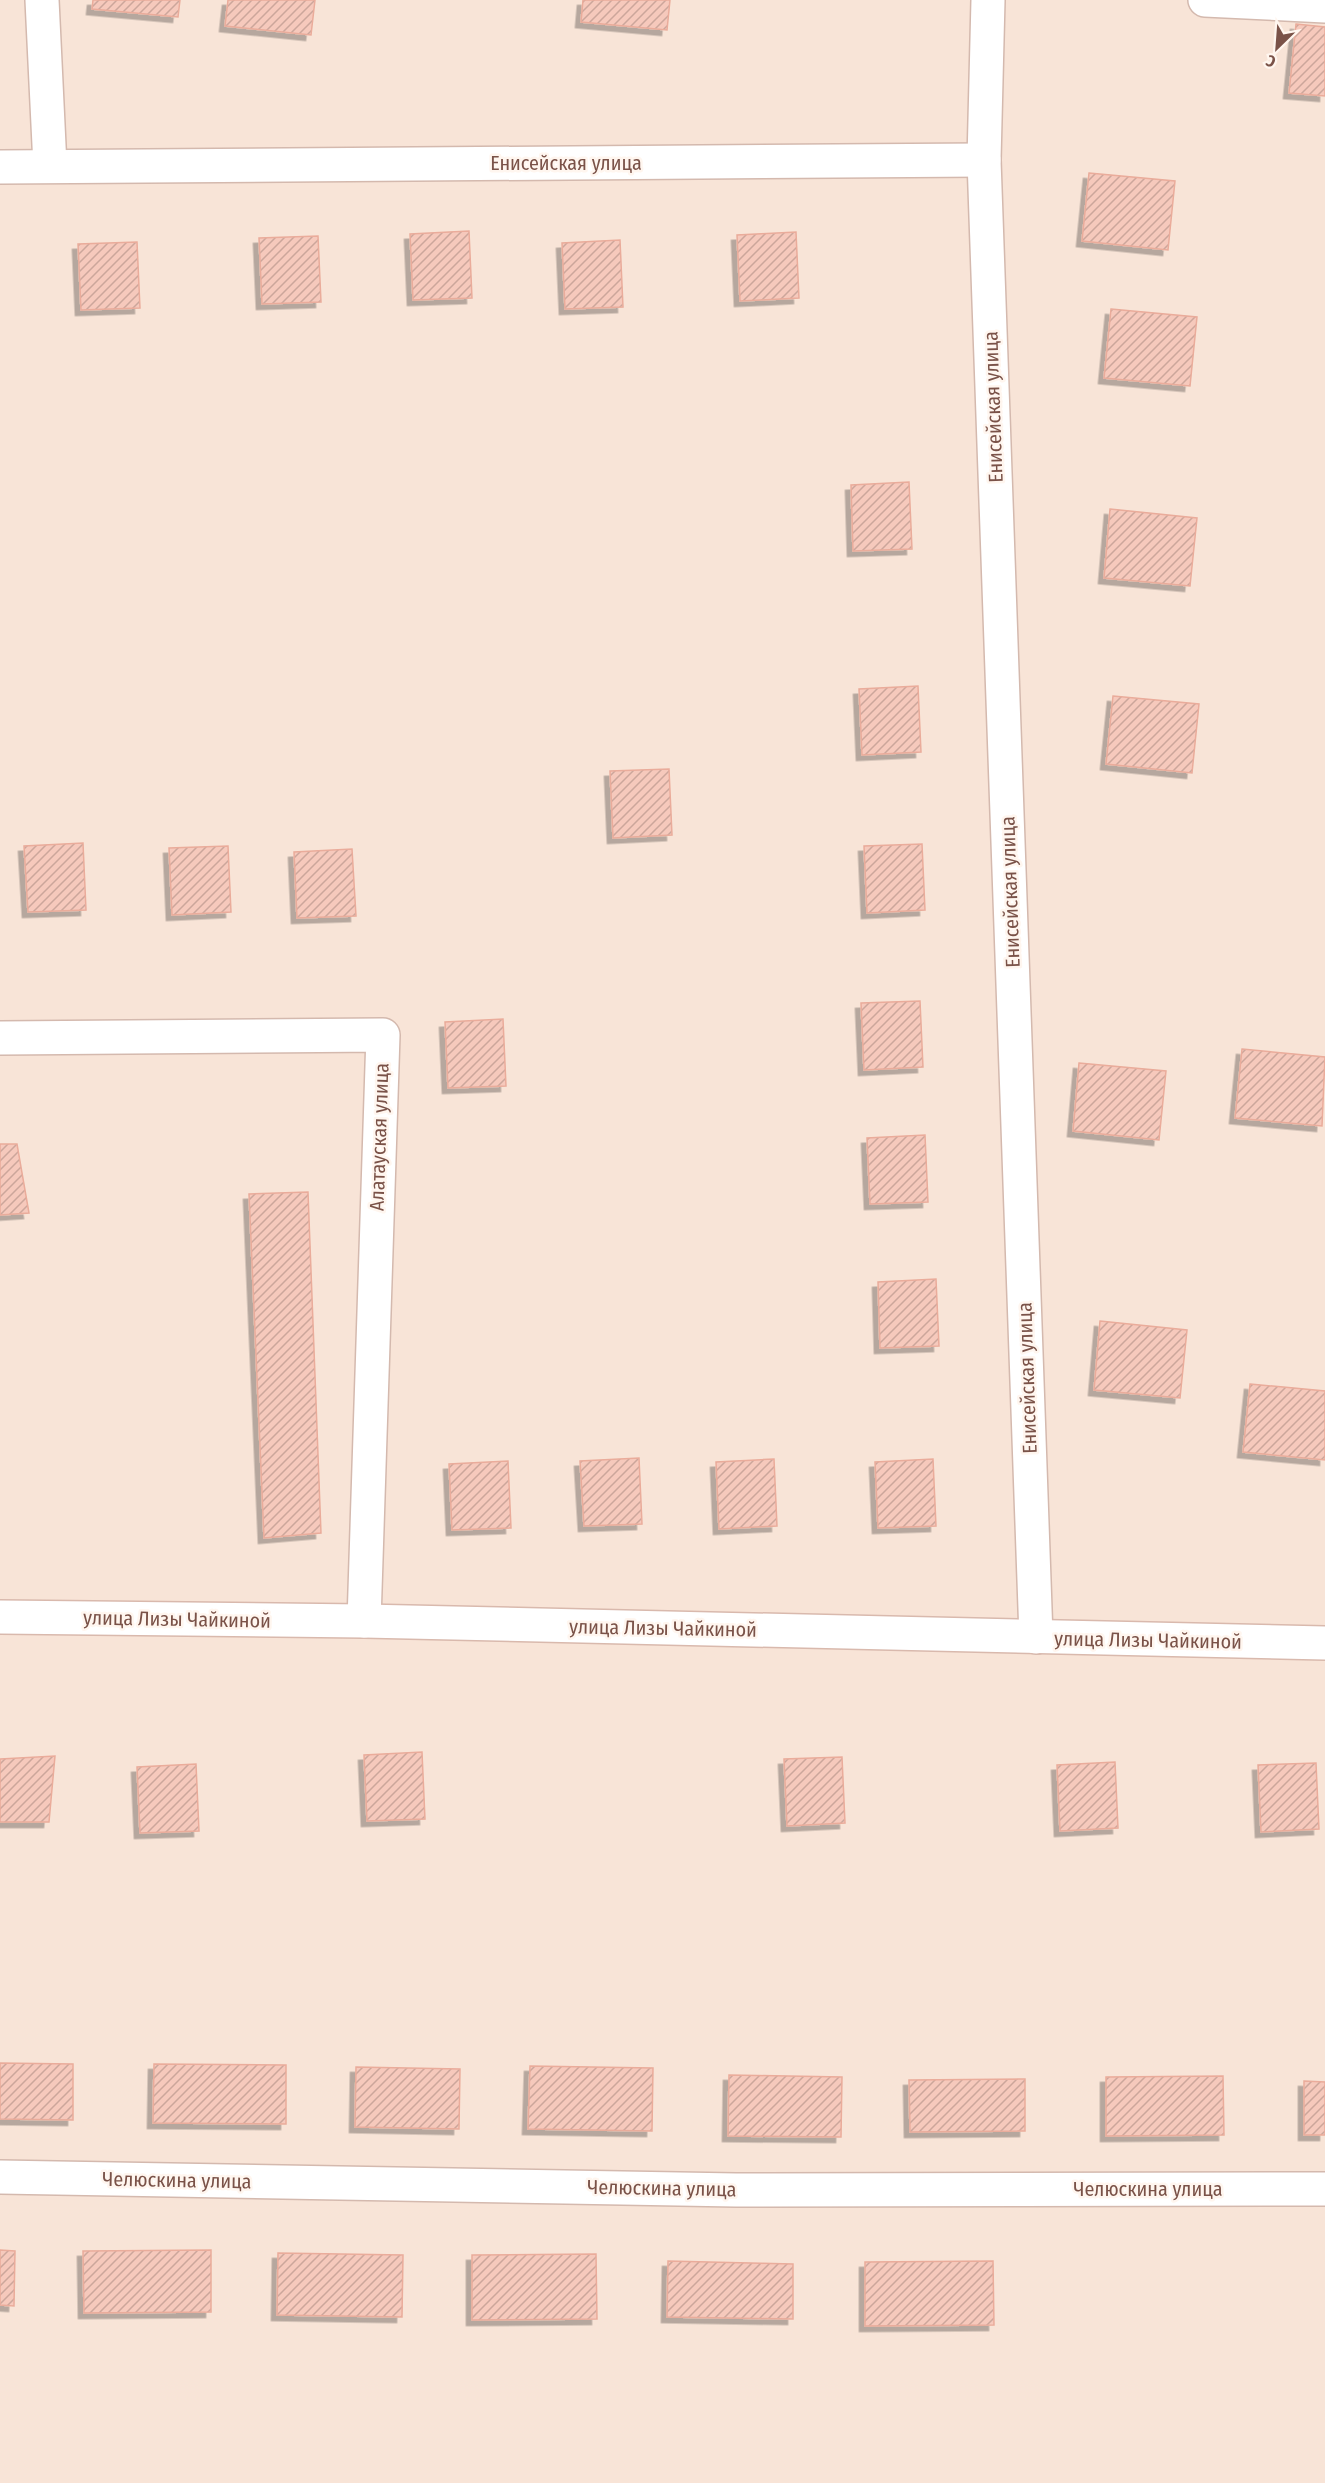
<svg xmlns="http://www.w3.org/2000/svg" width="1325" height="2483" viewBox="0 0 1325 2483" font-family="'Fira Sans Condensed',sans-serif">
<defs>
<pattern id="building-hatch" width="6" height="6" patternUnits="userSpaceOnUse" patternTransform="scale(1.5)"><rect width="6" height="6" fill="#f6c9bc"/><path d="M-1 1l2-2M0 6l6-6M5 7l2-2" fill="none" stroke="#cca69b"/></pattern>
<filter id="shadow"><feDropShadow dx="-5.5" dy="5.5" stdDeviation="0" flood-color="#0004"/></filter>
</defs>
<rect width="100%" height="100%" fill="#fef1e7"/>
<rect fill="#f8e4d7" x="0" y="0" width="1325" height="2483"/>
<g fill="url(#building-hatch)" stroke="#eaac9b" stroke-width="1.5" filter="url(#shadow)">
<path d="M93,0H180L178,17L92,9Z"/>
<path d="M228,0H315L311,35L225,26Z"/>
<path d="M583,0H670L667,30L581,22Z"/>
<path d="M1296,24L1325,27V96L1289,93Z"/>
<path d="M1089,173L1175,181L1168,250L1082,241Z"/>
<path d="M469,231L472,298L413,300L410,234Z"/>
<path d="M796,232L799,298L740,301L737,235Z"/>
<path d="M318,236L321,302L262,304L259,238Z"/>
<path d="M620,240L623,307L565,309L562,243Z"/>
<path d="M137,242L140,308L81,310L78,244Z"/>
<path d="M1111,309L1197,317L1190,386L1104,378Z"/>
<path d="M909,482L912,549L853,551L851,485Z"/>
<path d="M1110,509L1197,518L1190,586L1104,578Z"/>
<path d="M918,686L921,752L862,755L859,689Z"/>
<path d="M1113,696L1199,704L1192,773L1106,764Z"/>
<path d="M669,769L672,835L613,838L610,771Z"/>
<path d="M83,843L86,910L28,912L24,846Z"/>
<path d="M922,844L925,910L867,913L864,846Z"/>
<path d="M228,846L231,912L172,915L169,848Z"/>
<path d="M352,849L356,916L297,918L294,852Z"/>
<path d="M920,1001L923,1067L864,1070L861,1003Z"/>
<path d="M503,1019L506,1086L448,1088L445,1022Z"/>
<path d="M1242,1049L1325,1057L1322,1126L1235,1118Z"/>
<path d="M1079,1063L1166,1071L1159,1140L1073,1131Z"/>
<path d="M925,1135L928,1202L870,1204L867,1138Z"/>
<path d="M0,1144H17L29,1213L0,1215Z"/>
<path d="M308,1192L321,1533L264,1538L249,1194Z"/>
<path d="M936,1279L939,1346L880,1348L878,1282Z"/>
<path d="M1100,1321L1187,1330L1180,1398L1094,1390Z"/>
<path d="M1250,1384L1325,1391V1460L1243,1452Z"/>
<path d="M639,1458L642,1524L584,1526L580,1461Z"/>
<path d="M774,1459L777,1526L719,1529L716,1462Z"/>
<path d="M933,1459L936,1526L878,1528L875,1462Z"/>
<path d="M508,1461L511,1528L452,1530L449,1464Z"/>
<path d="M422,1752L425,1819L367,1821L364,1755Z"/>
<path d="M55,1756L49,1822H0V1759Z"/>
<path d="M842,1757L845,1823L787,1826L784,1759Z"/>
<path d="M1115,1762L1118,1828L1060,1831L1057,1765Z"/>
<path d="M1316,1763L1319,1829L1261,1832L1258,1765Z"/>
<path d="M196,1764L199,1831L140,1833L137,1767Z"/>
<path d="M0,2063L73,2064V2120L0,2119Z"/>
<path d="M154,2064L286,2065V2124L153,2123Z"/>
<path d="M530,2066L653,2068L652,2131L528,2129Z"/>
<path d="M356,2067L460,2069L459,2129L355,2127Z"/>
<path d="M729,2075L842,2077L841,2137L728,2136Z"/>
<path d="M1223,2076L1224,2135L1106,2136V2077Z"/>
<path d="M1025,2079V2131L910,2132L909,2080Z"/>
<path d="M1304,2081L1325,2082V2135H1304Z"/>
<path d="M0,2250L15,2251L14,2306L0,2305Z"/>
<path d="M211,2250V2312L84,2313L83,2251Z"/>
<path d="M278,2253L403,2255L402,2317L277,2315Z"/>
<path d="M596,2254L597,2319L472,2320V2255Z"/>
<path d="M668,2261L793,2264V2319L667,2317Z"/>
<path d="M993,2261L994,2325L865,2326V2262Z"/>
</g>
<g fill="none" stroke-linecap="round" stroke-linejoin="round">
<g stroke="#d4b9ae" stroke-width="36">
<g id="street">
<path d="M42,0L50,166"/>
<path d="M988,0L984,160L1036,1637"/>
<path d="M1205,0L1325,6"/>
<path d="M0,167L984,160"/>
<path d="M0,1038L383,1035L364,1621"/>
<path d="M0,2177L736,2190L1325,2189"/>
</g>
</g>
<g stroke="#d9b9ad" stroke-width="36">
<path id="secondary" d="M0,1617L364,1621L1325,1643"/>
</g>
<use href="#street" stroke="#fff" stroke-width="33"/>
<use href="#secondary" stroke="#fff" stroke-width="33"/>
</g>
<g text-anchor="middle" stroke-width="5" stroke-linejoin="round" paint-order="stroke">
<g font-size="20" fill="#7a5248" stroke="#fff6ef">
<text x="566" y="170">Енисейская улица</text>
<text transform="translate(993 407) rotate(-92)" y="7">Енисейская улица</text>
<text transform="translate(1010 892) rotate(-92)" y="7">Енисейская улица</text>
<text transform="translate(379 1137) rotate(-88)" y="7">Алатауская улица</text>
<text transform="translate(1027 1378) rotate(-92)" y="7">Енисейская улица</text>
<text transform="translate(177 1619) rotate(1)" y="7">улица Лизы Чайкиной</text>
<text transform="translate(663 1628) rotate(1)" y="7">улица Лизы Чайкиной</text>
<text transform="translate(1148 1640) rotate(1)" y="7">улица Лизы Чайкиной</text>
<text transform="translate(177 2180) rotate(1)" y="7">Челюскина улица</text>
<text transform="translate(662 2188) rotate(1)" y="7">Челюскина улица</text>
<text x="1148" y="2196">Челюскина улица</text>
</g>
</g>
<g transform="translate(1277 48) rotate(205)" stroke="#fff6ef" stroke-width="4.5" paint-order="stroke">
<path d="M0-4.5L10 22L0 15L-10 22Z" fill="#7a5248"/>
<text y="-9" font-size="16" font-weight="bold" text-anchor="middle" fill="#7a5248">С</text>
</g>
</svg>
